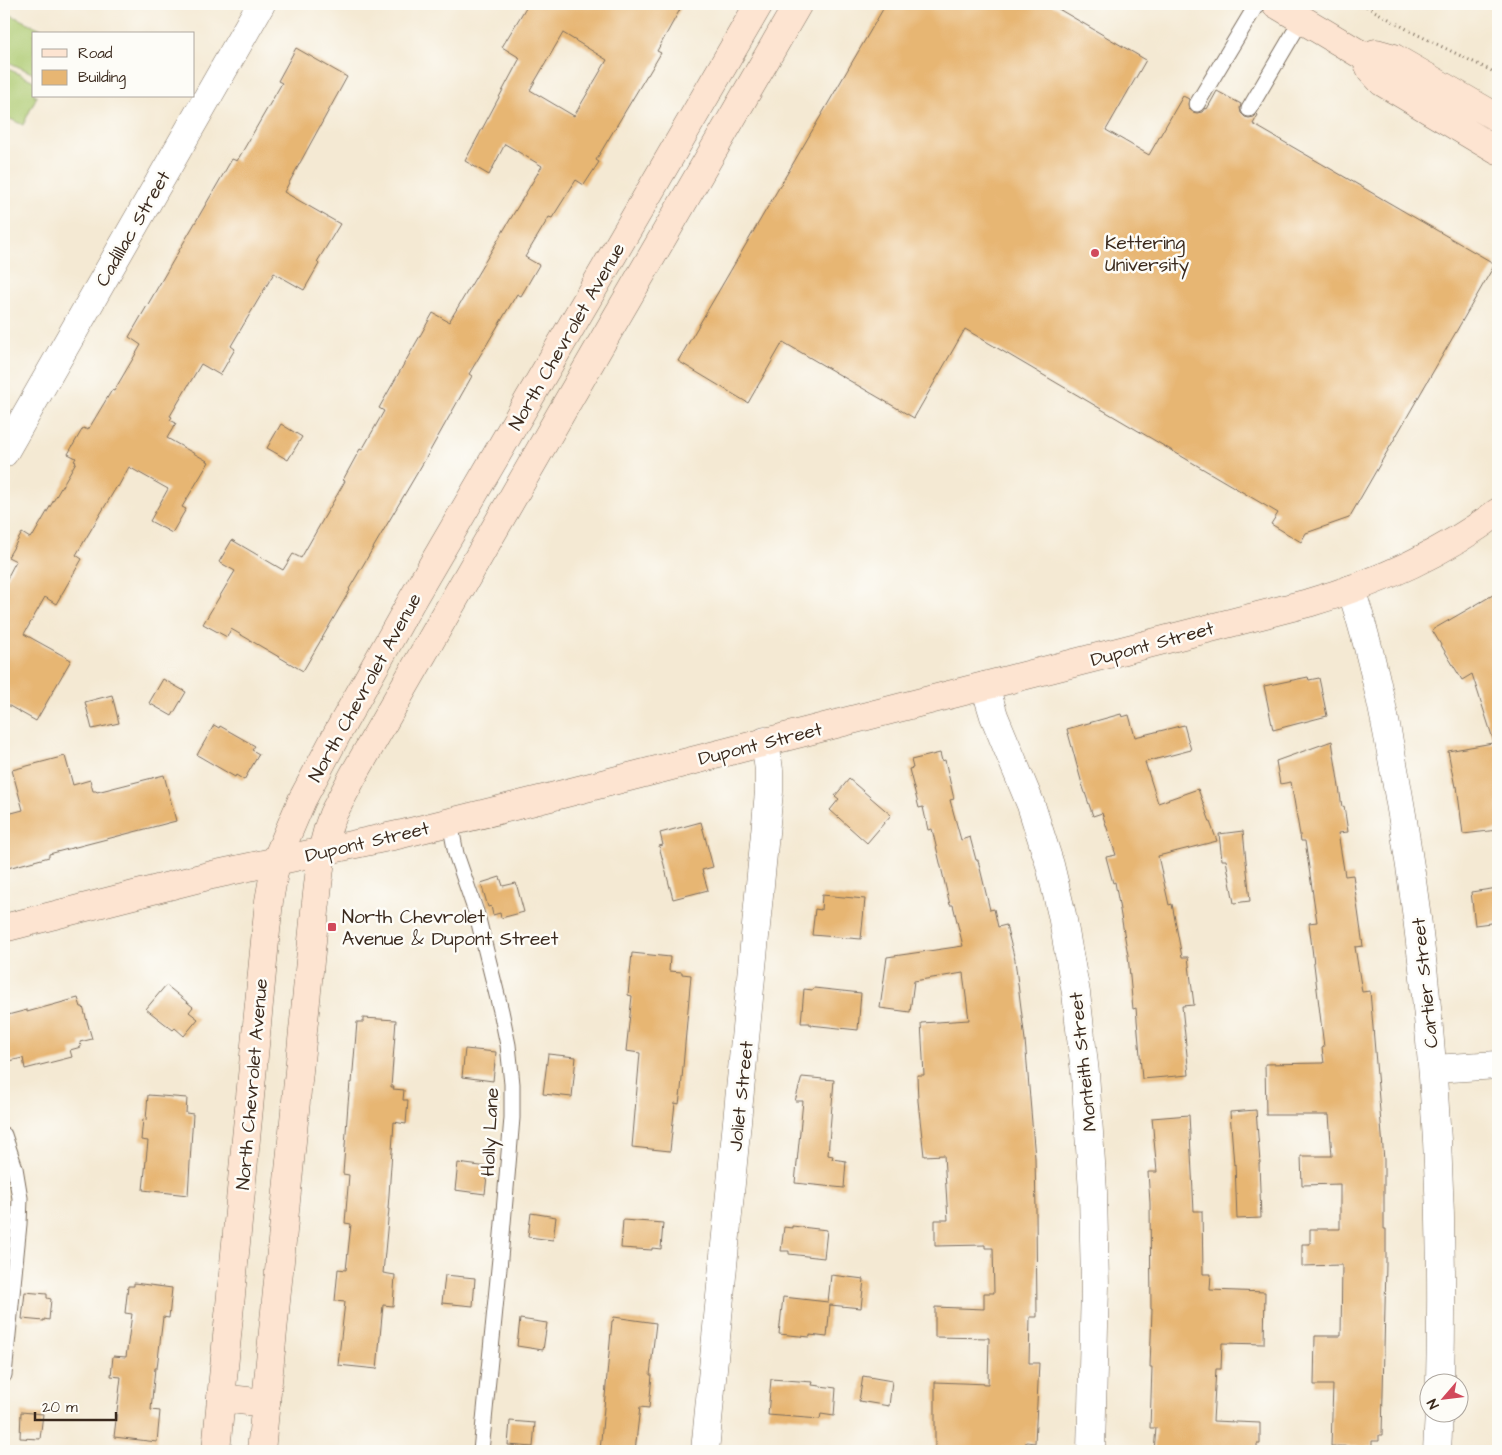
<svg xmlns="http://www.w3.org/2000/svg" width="1502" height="1455" viewBox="0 0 1502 1455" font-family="'Architects Daughter',sans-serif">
<rect width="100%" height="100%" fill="#fdfcf7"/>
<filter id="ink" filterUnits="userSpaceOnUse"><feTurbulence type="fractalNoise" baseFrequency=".02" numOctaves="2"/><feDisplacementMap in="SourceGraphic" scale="10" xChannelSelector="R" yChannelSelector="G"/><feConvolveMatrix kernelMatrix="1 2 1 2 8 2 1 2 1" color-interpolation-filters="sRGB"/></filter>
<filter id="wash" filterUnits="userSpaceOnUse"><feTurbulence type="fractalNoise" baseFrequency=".0096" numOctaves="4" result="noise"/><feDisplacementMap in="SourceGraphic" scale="20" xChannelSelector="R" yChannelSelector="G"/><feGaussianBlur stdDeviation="1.12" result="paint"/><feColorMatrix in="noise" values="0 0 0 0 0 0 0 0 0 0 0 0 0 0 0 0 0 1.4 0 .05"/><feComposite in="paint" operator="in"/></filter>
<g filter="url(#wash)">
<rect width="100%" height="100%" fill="#f4e9d3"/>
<g fill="#aecb72" stroke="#747a48">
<path d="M4,12L52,34H34V74L4,60Z"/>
<path d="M4,67L34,81V96H37L23,125L4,116Z"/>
</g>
<g id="blocks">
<g fill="#e7b673" fill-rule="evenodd">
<path d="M528,4H683L657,51L661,53L648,75H647L596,160L599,162L584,185L576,180L552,218L549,217L525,257L539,265L521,296L517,294L469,374L472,376L426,458L349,589L350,590L303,671L231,629L227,637L203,624L235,571L219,562L232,540L283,570L293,554L301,558L345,481L343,480L360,449L362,450L384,411L379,408L433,313L449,322L542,166L505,144L489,175L465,161L520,58L502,47ZM563,33L607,60L574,116L530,90Z"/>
<path d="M886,4H1050L1146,60L1106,130L1149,155L1183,96L1189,99L1188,104L1189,109L1193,112L1197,113L1202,112L1205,108L1207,109L1217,91L1241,104L1240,108L1241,113L1245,117L1249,118L1254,117L1257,114L1258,115L1253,124L1495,264L1349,518L1306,533L1301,542L1271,524L1278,513L965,329L914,418L783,342L748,403L678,361Z"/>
<path d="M296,48L347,77L284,192L340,224L317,262L319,264L304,290L274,273L231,346L235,349L220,375L201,364L170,416L172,417L170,420L176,423L167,438L209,462L182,507L186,509L172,533L150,521L168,489L129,467L118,487L117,486L76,555L82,559L56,604L45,597L24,634L71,660L36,721L4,703V584L16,561L8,557L22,533L30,538L32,535L33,536L76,462L74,461L76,458L68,454L83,428L88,430L112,390L114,391L141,345L129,337L232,159L237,161L282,83L278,81Z"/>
<path d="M281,424L302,437L288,460L267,448Z"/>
<path d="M1498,592V741L1494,742L1472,674L1462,680L1432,630Z"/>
<path d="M1308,677L1309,680L1319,678L1327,716L1273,730L1264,686Z"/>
<path d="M163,679L186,692L172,716L149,703Z"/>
<path d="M112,695L119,723L92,729L85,702Z"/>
<path d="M1121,714L1122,717L1129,715L1135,737L1184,725L1191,750L1145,762L1158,803L1198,789L1217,841L1158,856L1169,905L1172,904L1182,957H1188L1194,1005L1182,1006L1189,1075L1142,1079L1136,1008L1133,1009L1128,955L1115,882L1113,883L1106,857L1116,855L1102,813L1093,816L1082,784L1067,729Z"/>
<path d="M214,725L219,728L220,726L255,746L252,750L259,754L244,780L236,775L235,777L197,755Z"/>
<path d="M1332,741L1342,807L1344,806L1348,832L1338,833L1345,876L1353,875L1363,946L1355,947L1362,992L1370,991L1384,1160V1229H1386V1264L1382,1435H1379V1441H1372V1447L1331,1446L1333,1385H1314L1315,1336H1341L1342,1265L1302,1266V1244H1310V1229H1340V1184L1302,1185L1301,1156H1332L1329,1115H1266L1265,1064L1324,1063L1322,1048L1324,1047L1309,923L1317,922L1305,841H1301L1291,782L1280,784L1276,761Z"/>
<path d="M1498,742V830L1463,834L1457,786L1455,787L1448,751Z"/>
<path d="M940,753L942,761L945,760L954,799L950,800L961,840L970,837L976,860H978L990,910L994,909L998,927L1006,925L1015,960L1025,1040L1035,1158L1036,1211L1037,1317H1030L1029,1363H1039L1035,1443L1026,1442L1025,1451H981L935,1449V1382L988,1384L989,1338L935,1337V1307L984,1309V1293H994L993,1248H985V1245L935,1246V1220H948L944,1155L924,1156L918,1101L917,1075H924L921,1023L969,1020L963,973L914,981L910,1012L880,1008L887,957L963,946L953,905H950L932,829L928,830L923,807L919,808L909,769L913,768L911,760Z"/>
<path d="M65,756L73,785L90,780L93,791H96L97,792L164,775L176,821L49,854V857L4,869V815L23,810L12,770Z"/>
<path d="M849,779L891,815L867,843L830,810L839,799L835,796Z"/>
<path d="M701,822L713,867L702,870L708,890L673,899L659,846L663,845L660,833Z"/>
<path d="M1243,831L1250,901L1234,903L1226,860H1222L1219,834Z"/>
<path d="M500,877L503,886L516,883L524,912L501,918L500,913L493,915L491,906L488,907L481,883Z"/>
<path d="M1498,888V922L1475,925L1471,892Z"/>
<path d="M822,895L865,899L861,939L812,935L815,909L821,910Z"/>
<path d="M632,953L670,957L669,971L682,972V974L691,975L681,1090L679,1104L675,1103L670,1151L632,1147L640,1053L626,1051L632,996L628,995Z"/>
<path d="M166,985L193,1007L189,1012L198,1019L184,1036L175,1028L173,1030L146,1009Z"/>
<path d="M814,988L861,993L858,1030L810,1025V1023H801L804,989L813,990Z"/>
<path d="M78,998L81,1007H83L92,1039L80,1042L81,1047L70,1050L72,1057L25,1069L23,1058L9,1061L4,1043V1016L27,1010V1012Z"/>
<path d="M363,1018L396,1020L391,1087H394L393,1089L404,1090L403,1100H408L406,1124L394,1122L388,1209H389L383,1273L395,1275L393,1306L383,1305L377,1369L338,1365L345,1302L335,1301L338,1269L346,1270L351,1224L345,1223L349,1175L343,1174L348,1104L350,1083H352L357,1022H363Z"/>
<path d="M465,1049L496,1052L493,1081L462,1077Z"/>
<path d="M548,1054L576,1057L572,1097L543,1094Z"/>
<path d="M802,1077L834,1080L828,1155L833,1156L832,1159L846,1161L844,1188L795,1183L803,1101H795Z"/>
<path d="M148,1095L187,1098L186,1113L193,1114L188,1195L143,1190L148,1141L141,1140L143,1119L146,1120Z"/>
<path d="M1256,1110L1260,1163H1259L1261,1218L1237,1219L1235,1164L1234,1165L1230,1112Z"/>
<path d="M1189,1115L1194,1211H1202L1203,1274H1211L1210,1290L1265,1292L1264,1344L1222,1343L1221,1369H1216L1213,1421L1260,1423V1444H1257V1451H1154L1156,1428H1150L1152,1367H1150L1152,1309H1151L1150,1203L1148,1172H1157L1152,1118Z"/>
<path d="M458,1163L488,1167L485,1194L455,1190Z"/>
<path d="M531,1213L556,1217L553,1240L528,1237Z"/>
<path d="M623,1220L663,1223L661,1249L652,1248V1250L621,1248Z"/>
<path d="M792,1226L827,1230L824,1258L789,1254V1251H781L784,1227L792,1228Z"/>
<path d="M445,1275L475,1278L473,1306L442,1303Z"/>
<path d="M831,1275L864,1279L861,1308L830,1305L827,1337L810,1335V1337L779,1334L783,1297L828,1302Z"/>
<path d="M134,1283L172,1288L169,1318L163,1317L157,1368H155L151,1410L160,1411L157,1442L114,1437L121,1377L111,1376L113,1356L126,1357L132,1314L125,1313L128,1286H134Z"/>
<path d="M25,1292L47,1294V1298L51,1299L49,1320L44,1319V1321L22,1319Z"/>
<path d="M614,1317L656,1323L650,1375H652L649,1408L640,1407L635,1451H600L612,1321H613Z"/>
<path d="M520,1319L547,1323L543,1350L517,1346Z"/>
<path d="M863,1376L892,1381L889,1406L859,1401Z"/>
<path d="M771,1379L813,1382L812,1385L836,1388L834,1416L821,1414L820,1419L768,1415Z"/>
<path d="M21,1412L43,1414L40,1439L20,1438Z"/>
<path d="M510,1421L535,1423L533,1447L508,1445Z"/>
</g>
</g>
</g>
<g filter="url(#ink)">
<use href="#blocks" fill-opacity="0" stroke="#7c6d5d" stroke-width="1"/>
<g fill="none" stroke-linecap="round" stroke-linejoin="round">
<g stroke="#7c6d5d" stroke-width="17">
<g id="lane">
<path d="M1197,104L1257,4"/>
<path d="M1249,109L1302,19"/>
<path d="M450,822L456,854L477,915L501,1011L508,1045L512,1084V1118L500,1258L481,1451"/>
<path d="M4,1135L15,1168L20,1198L19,1224L4,1375"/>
</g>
</g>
<g stroke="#7c6d5d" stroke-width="29">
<g id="street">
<path d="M4,453L261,4"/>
<path d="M1351,589C1376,665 1390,743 1403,821C1433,1006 1445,1195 1440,1382"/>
<path d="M985,686L994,716L1031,805L1050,865L1062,915L1076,993L1085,1073L1093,1192L1095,1285L1091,1451"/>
<path d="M1433,1069L1498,1065"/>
<path d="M705,1451L769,792V770L765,741"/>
<path d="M1437,1451L1439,1412"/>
</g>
</g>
<g stroke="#7c6d5d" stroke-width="29">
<g id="secondary">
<path d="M1276,4L1365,57"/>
<path d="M1498,118L1394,58L1376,53L1365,57L1371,70L1382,82L1498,151"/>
<path d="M4,928L212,875L402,834L547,798L1308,603C1377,583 1441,555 1498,512"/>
<path d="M221,1398L266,1403"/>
<path d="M216,1451L265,941L269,901L276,861L302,800L338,732L412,600L759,4"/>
<path d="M261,1451L315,911L322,851L328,828L333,814L353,776L568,401L798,4"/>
</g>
</g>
<path stroke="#7c6d5d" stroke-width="3" stroke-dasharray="1 4" stroke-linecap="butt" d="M1362,4L1412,32L1498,74"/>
<use href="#lane" stroke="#fff" stroke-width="15"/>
<use href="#street" stroke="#fff" stroke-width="28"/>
<use href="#secondary" stroke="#fde4d1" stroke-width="28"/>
</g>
</g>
<g fill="#d1495b" stroke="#fdfcf7" stroke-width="2">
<circle cx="1095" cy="253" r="5"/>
<rect x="327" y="922" width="10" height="10" rx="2.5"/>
</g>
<g text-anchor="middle" stroke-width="5" stroke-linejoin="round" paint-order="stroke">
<g font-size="19" fill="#3b2a1e" stroke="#fdfcf7">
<text transform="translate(132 228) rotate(-60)" y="7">Cadillac Street</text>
<text transform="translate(566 336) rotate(-60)" y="7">North Chevrolet Avenue</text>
<text transform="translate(1152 643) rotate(-15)" y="7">Dupont Street</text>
<text transform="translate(364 687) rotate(-61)" y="7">North Chevrolet Avenue</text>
<text transform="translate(760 743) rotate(-14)" y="7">Dupont Street</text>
<text transform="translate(367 841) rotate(-13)" y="7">Dupont Street</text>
<text transform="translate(1424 983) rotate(-96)" y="7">Cartier Street</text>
<text transform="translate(1082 1062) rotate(-96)" y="7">Monteith Street</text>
<text transform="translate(251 1084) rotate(-85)" y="7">North Chevrolet Avenue</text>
<text transform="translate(740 1096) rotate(-84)" y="7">Joliet Street</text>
<text transform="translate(489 1132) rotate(-87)" y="7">Holly Lane</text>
</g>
<g font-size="19" fill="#3b2a1e" stroke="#fdfcf7" text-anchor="start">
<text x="1105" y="249">Kettering<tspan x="1105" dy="22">University</tspan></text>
<text x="342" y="923">North Chevrolet<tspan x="342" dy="22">Avenue &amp; Dupont Street</tspan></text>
</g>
</g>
<rect width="1502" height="1455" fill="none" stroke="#fdfcf7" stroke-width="20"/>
<rect x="32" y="32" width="162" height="65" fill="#fdfcf7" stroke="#afa8a0"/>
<rect x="42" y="49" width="25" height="8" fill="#fde4d1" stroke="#afa8a0"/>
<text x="78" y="58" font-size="15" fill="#3b2a1e">Road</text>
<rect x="42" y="70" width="25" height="15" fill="#e7b673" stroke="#afa8a0"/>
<text x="78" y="82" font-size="15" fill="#3b2a1e">Building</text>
<g transform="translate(1444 1398) rotate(242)"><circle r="24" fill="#fdfcf7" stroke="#afa8a0"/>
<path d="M0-4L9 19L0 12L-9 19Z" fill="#d1495b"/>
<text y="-8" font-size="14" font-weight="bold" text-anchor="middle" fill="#3b2a1e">N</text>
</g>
<path d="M35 1412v8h81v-8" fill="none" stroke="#3b2a1e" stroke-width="2.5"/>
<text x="42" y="1412" font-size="15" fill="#3b2a1e" stroke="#fdfcf7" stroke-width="4" paint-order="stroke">20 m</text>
</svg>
